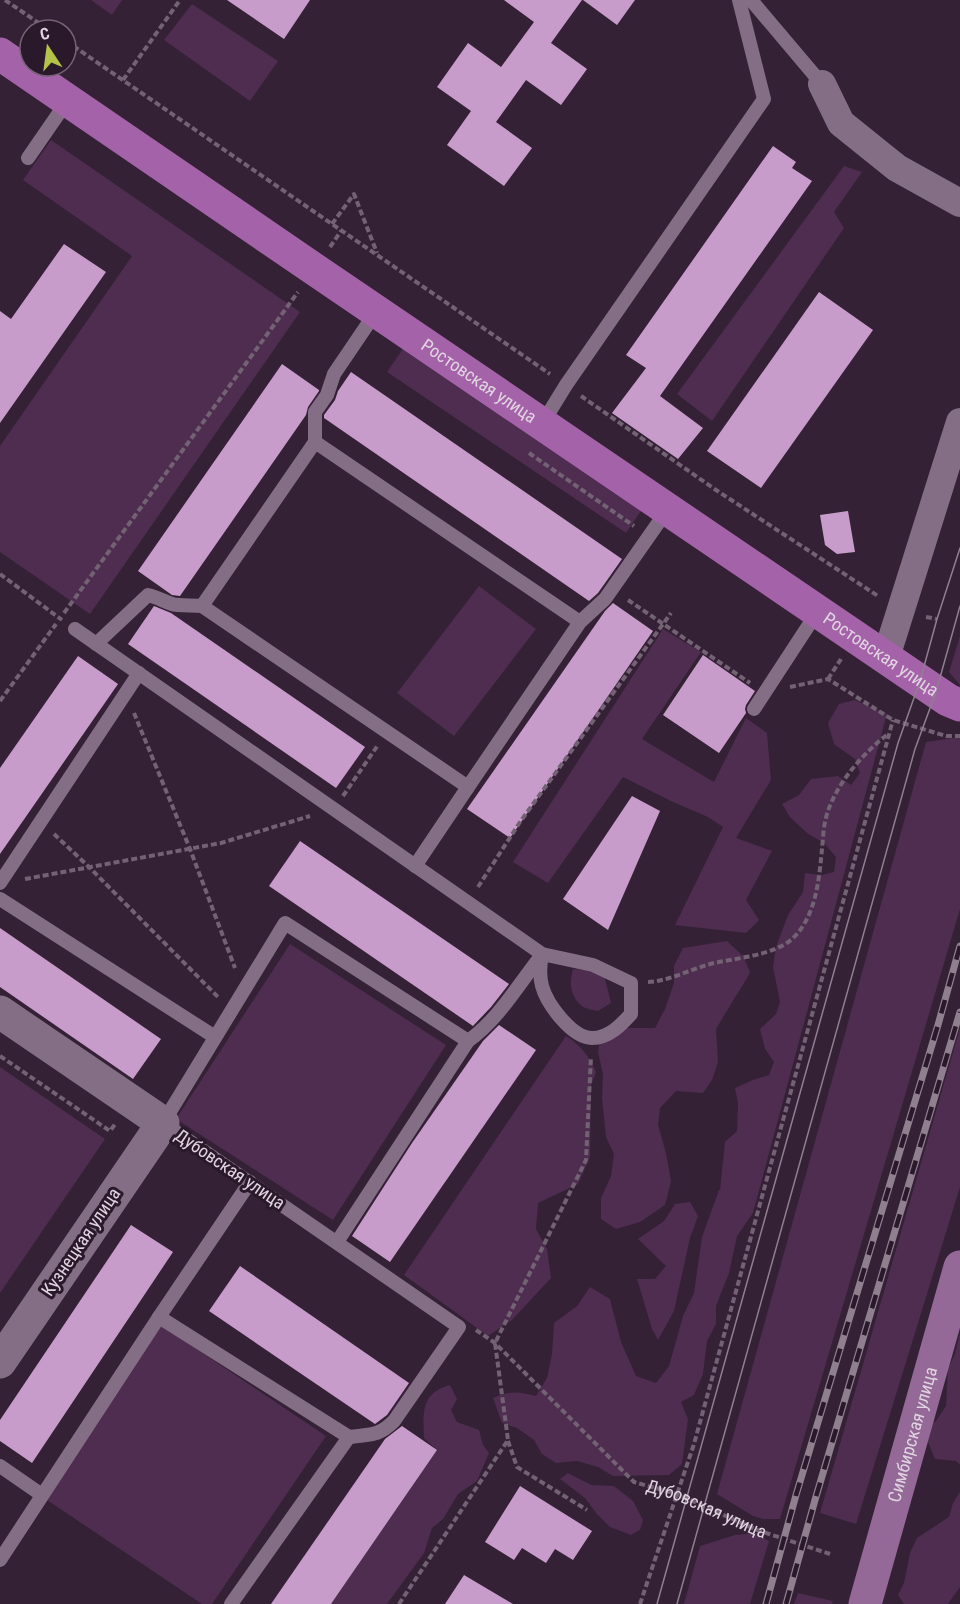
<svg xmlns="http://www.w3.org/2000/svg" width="960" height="1604" viewBox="0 0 960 1604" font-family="'Roboto Condensed',sans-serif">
<rect width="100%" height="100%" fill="#342135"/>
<g fill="#4e2d50">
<path d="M91,0H122L112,15Z"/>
<path d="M192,4L278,61L250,101L164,40Z"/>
<path d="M51,140L300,312L90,614L0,552V446L132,256L23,180Z"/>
<path d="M844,166L862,172L834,212L844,228L712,421L677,394Z"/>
<path d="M404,347L643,508L626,533L387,372Z"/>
<path d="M479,586L536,629L454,736L397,693Z"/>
<path d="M663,629L701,652L642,739L714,782L746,718L767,733L771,780L736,838L772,851L746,900L759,920L746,933L675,925L723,827L708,817L673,802L623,777L548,883L513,862Z"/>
<path d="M960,636V685L949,672Z"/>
<path d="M855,700L887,714L753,1213L737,1236L729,1273L716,1306V1324L707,1341L703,1374L694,1395L681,1402L688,1419L682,1464L669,1475L613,1476L598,1467L577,1461L556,1463L542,1454L534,1440L517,1428L502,1423L493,1398C510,1390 519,1392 536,1396L547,1378L552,1354L554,1323L577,1306L590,1287L610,1299L621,1342L636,1376L656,1383L669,1366L683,1316L694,1293L702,1237L719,1190H720L725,1142L737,1131L738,1103L735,1088L753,1080L769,1075L774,1062L765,1049L760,1029L776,1014L780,1002L773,967L776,947L788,915L803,892L805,873L822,875L834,872L836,857L824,843L807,833L790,817L782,804L799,795L811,779L838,776L851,785L860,773L855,759L834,744L828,723L839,704Z"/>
<path d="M960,737V909L780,1519H763L753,1516L717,1494L926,742Z"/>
<path d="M727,941L743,956L750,972L746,980L734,999L716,1029L718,1062L712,1080L703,1093L676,1091L660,1108L658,1125L666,1153L671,1181L665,1205L640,1222L616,1229L601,1219V1198L611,1176L614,1154L606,1137L602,1098L603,1074L598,1052L601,1034L612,1025L627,1028H655L665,1009L674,983V966L683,948Z"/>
<path d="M290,944L446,1045L333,1220L176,1119Z"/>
<path d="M573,969L587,970L604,975L611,1003L598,1011C593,1010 587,1009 583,1007C570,997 569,983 573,969Z"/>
<path d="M960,1028V1187L856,1524L820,1513Z"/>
<path d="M566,1036C581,1045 589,1056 596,1072L591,1086L590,1157L578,1184L538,1203L536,1229L547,1249L551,1278L512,1320L488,1336L404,1275Z"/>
<path d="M0,1067L105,1139L0,1293Z"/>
<path d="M690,1202L698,1216L690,1238L674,1311L658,1340L652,1329L637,1279H655L666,1266L638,1239L664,1221L675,1204Z"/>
<path d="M161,1325L326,1436L212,1604H202L44,1498Z"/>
<path d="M960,1333V1465L956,1461L935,1459L928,1442L929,1425L936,1421L946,1406L948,1369L955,1354Z"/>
<path d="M450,1385L457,1399L451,1410L457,1422L479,1430L483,1445L489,1453L477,1481L458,1494L443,1519L432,1528L424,1553L387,1604H331L437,1450L424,1438C423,1412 421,1393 450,1385Z"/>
<path d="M568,1473L591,1485L614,1486L633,1501L643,1520L640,1530L631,1535L610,1527L596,1513L585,1498L560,1479Z"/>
<path d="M960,1492V1587L948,1604H904L898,1595L904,1583L910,1553L917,1538L949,1517L953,1503Z"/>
<path d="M756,1533L769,1541L750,1604H684L700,1546L735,1535Z"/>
<path d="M798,1593L833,1601L832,1604H794Z"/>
</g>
<g fill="#c89cca">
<path d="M227,0H310L284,39Z"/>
<path d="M504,0H582L551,43L587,69L561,105L526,80L496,122L532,148L504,186L447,145L471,111L437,87L468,43L501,67L534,22Z"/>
<path d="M583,0H635L617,25Z"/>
<path d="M773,146L796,162L792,168L812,181L660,396L703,428L678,459L612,413L646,368L626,355Z"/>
<path d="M64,244L106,272L0,423V311L11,319Z"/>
<path d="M819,292L873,330L761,488L707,451Z"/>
<path d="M282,364L319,390V391L308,407L306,415L180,596L172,595L138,571Z"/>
<path d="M351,372L622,559L598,593L589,601L324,418V415L335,400L338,391Z"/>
<path d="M848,511L855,552L837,554L825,545L820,515Z"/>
<path d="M613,603L653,631L510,838L467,809L605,611Z"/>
<path d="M154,606L171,613L365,747L336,788L128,644Z"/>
<path d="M703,655L755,691L746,705L745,709L746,713L719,753L663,715Z"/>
<path d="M78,656L118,684L0,854V768Z"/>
<path d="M632,796L660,811L608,930L563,899Z"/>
<path d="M300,841L509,984L491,1007L473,1026L269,886Z"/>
<path d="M0,928L161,1039L133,1079L0,987Z"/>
<path d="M499,1025L536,1050L390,1262L352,1236L412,1143L483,1041Z"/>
<path d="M131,1225L173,1252L32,1463L0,1441V1420Z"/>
<path d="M240,1266L409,1383L387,1415L375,1424L209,1311Z"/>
<path d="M402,1426L437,1450L331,1604H271L385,1439Z"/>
<path d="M520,1486L592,1531L573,1560L555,1549L546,1563L522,1548L514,1560L485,1542Z"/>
<path d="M464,1575L513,1604H445Z"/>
</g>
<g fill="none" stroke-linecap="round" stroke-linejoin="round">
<g stroke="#736273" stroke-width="4" stroke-dasharray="6 3" stroke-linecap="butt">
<path d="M5,0L49,30"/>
<path d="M66,41L550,374"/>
<path d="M123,80L180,0"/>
<path d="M332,224L354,194L377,253"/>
<path d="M330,247L341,231"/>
<path d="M581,396L716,490L878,596"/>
<path d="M529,453L634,526"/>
<path d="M0,574L62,620"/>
<path d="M628,600L750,683"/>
<path d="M64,613L298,292"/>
<path d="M926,617L937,619"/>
<path d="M828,679L841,659"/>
<path d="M790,687L828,679L893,720L946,736H960"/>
<path d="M0,701L56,624"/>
<path d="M134,713L190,849L235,968"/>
<path d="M343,796L378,745"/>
<path d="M54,834L89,867L219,998"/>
<path d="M25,879L221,843L310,816"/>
<path d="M478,887L520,822L671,613"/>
<path d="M648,982C669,981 689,970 710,964C734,958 773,956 792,939C816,917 819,880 822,849C823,841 823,831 825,822C832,788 861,755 888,734"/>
<path d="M0,1056L110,1131L116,1123"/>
<path id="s1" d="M476,1330L495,1343L634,1482L677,1494L757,1530L830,1554"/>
<path d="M508,1441L517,1467L587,1510"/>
<path d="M399,1604L508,1440L495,1343L586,1160L591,1057"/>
<path d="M640,1604L694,1444L893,720"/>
</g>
<g stroke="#846e85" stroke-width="14">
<path d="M751,0L822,84"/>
<path d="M28,158L68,100"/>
<path d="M542,424L566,385L764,99L739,0"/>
<path d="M315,442V412L327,395L334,374L376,312"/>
<path d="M580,622L315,442L202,606L468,787L580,622L605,599L668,509"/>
<path d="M75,629L542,954L593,965L631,983V1014C621,1025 609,1038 592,1038C572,1038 547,1004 542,986C539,975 540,965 542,954"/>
<path d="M96,644L148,595C157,597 163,601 172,604C178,606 194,605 202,606"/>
<path d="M754,709L818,611"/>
<path d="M415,866L468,787"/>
<path d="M0,883L139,673"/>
<path d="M0,899L215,1037"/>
<path d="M337,1242L468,1041C498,1020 518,985 541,956"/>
<path d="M159,1317L349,1437L231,1604"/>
<path d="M349,1437C370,1434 378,1437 394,1421L459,1327L163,1123L285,923L468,1041"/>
<path d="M0,1466L42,1495"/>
<path d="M0,1560L159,1317L250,1182"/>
</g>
<g stroke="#846e85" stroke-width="28">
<path d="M822,84L841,123L897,168L960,203"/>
<path d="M886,657L960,422"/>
</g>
<path stroke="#846e85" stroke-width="33" d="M0,1012L163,1123L0,1362"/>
<path stroke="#946897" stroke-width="33" id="s2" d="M865,1604L960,1267"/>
<path stroke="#a462a8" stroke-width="33" id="s3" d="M0,54L314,269L948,700L960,705"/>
<g stroke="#8f7f8f" stroke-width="1.5">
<path d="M657,1604L898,743L920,681L937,619L960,548"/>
<path d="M677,1604L915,749L936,692L960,606"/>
</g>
<g stroke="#8f7f8f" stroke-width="7">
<g id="rail">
<path d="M766,1604L796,1495L938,1025L960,946"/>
<path d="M786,1604L815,1500L960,1012"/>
</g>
</g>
<use href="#rail" stroke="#2a182b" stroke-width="4.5" stroke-dasharray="14" stroke-linecap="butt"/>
</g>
<g text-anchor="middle" stroke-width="6" stroke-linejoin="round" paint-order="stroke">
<g font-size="18" fill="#e1d4e1" stroke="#2a182b">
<text dy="6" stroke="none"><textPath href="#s3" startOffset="580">Ростовская улица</textPath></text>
<text dy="6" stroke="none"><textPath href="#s3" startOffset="1066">Ростовская улица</textPath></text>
<text transform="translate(230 1169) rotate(34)" y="6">Дубовская улица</text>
<text transform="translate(81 1242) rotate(-56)" y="6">Кузнецкая улица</text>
<text dy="6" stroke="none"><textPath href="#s2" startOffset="176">Симбирская улица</textPath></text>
<text dy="6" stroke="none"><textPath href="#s1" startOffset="297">Дубовская улица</textPath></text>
</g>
</g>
<g transform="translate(48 48) rotate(347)"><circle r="28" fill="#2a182b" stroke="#736374" stroke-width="1.5"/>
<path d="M0-4.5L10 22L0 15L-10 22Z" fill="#b5c249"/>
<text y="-9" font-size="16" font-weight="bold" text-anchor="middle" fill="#e1d4e1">С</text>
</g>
</svg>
